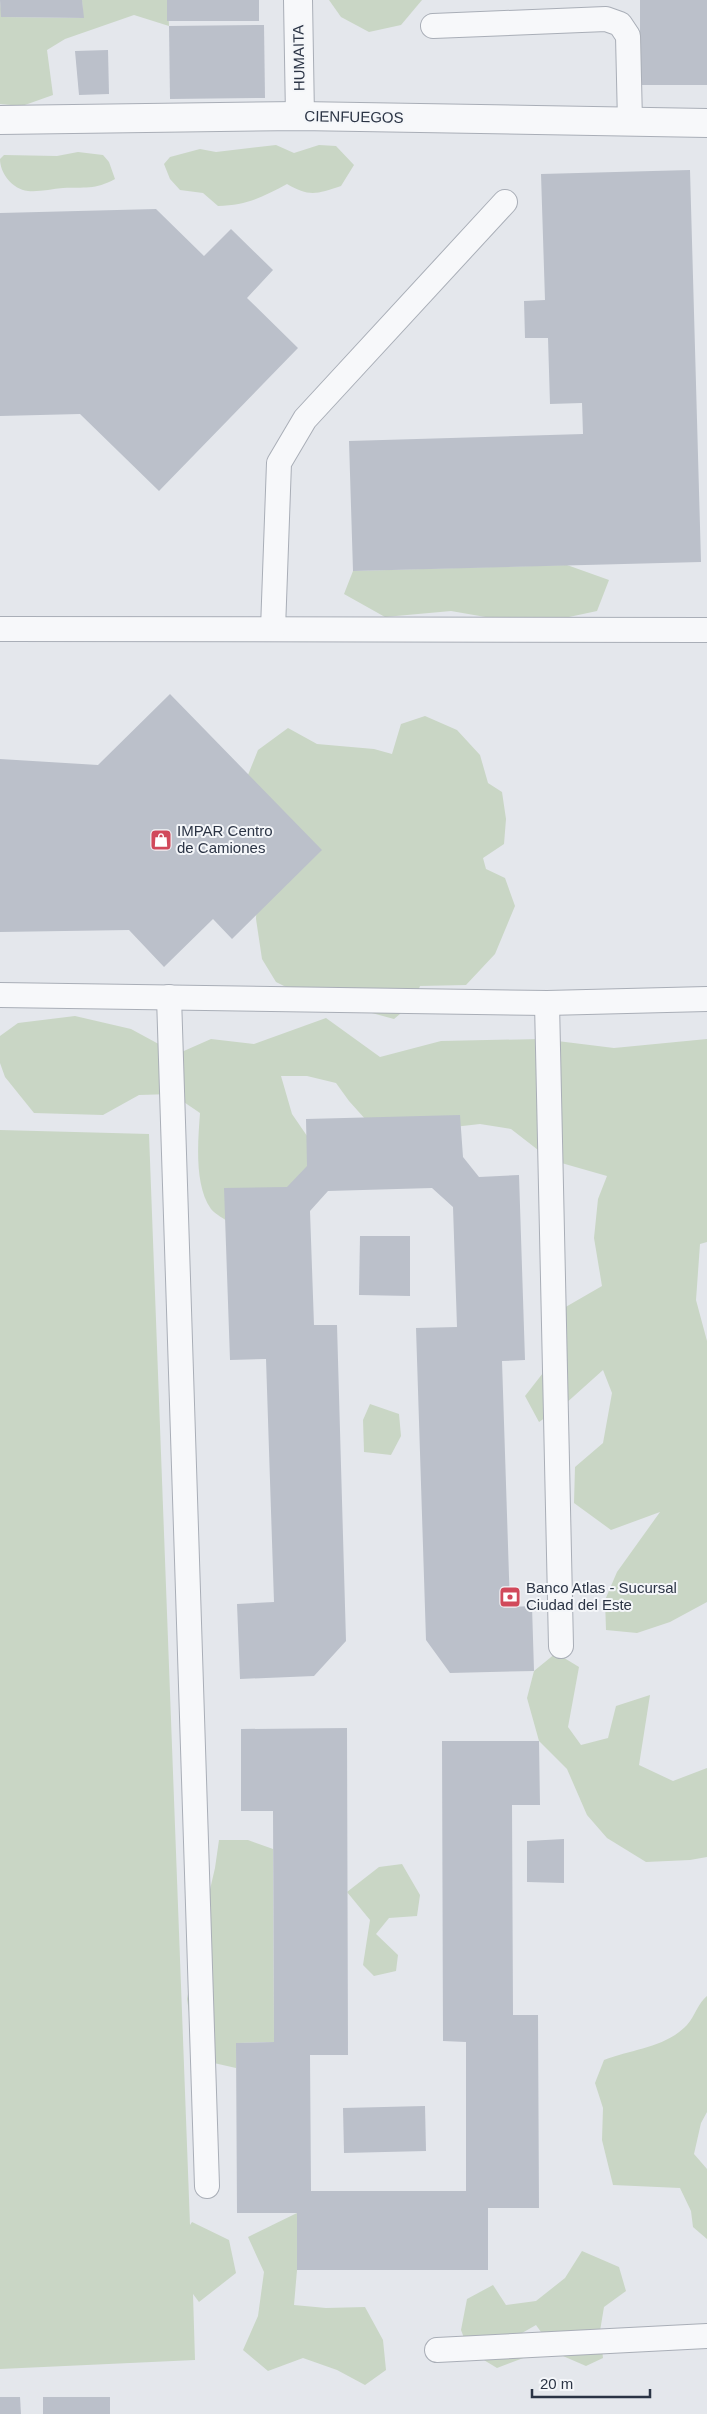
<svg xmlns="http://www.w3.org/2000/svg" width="707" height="2414" viewBox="0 0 707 2414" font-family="Helvetica,sans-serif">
<rect width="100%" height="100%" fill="#e4e7ec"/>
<g fill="#c9d6c5">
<path d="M0,0L2,17L83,18L82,0H168L169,26L134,15L65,39L47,50L53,95L22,106L0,104Z"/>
<path d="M329,0H422L401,25L369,32L341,17Z"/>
<path d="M276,145L294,153L319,145L336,146L354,165L341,186C317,194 309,197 287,184C263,197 247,205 218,206L203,193L180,190L170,179L164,164L170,157L200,149L216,152Z"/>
<path d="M78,152L103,155L109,162L115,179C95,190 84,187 63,188C52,189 39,192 28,191C12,189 0,173 0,159L4,155L57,156Z"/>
<path d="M567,565L609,580L597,611L569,617L515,622L451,611L385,617L344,594L353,571Z"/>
<path d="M425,716L457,730L480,755L488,783L502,792L506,819L504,844L483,858L486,869L505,878L515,906L495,954L466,985L420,986L413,1003L394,1019L298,993L276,982L262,959L256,919L258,878L244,785L258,750L288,728L317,744L374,749L392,754L401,724Z"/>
<path d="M75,1016L131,1029L177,1054L211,1039L254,1044L326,1018L380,1057L441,1041L541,1039L614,1048L707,1039V1242L700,1244L696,1300L707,1341V1602L670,1622L637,1633L606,1630L605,1600L617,1572L660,1512L611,1530L574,1503L575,1467L603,1443L612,1393L603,1370L564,1405L539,1422L525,1396L550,1364L557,1312L602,1286L594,1238L598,1199L607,1176L551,1160L511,1129L480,1124L436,1129L384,1140L349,1101L336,1083L307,1076H281L292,1114L329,1168L248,1232C239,1227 216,1216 211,1209C194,1185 198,1141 200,1113L172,1094L139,1095L103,1115L34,1113L5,1077L0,1063V1036L18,1023Z"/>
<path d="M0,1130L149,1134L190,2225L192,2222L229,2240L236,2273L199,2302L193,2294L195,2360L0,2369Z"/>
<path d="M370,1404L399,1414L401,1436L391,1455L364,1452L363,1420Z"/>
<path d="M556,1653L579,1667L568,1727L581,1745L608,1738L616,1706L650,1695L639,1765L673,1781L707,1768V1857L690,1860L646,1862L607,1838L587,1815L567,1769L539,1741L527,1698L534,1671Z"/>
<path d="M219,1840H248L273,1849L274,2042L237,2043L236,2068L205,2061L192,2032L187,1999L201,1928L215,1868Z"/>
<path d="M402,1864L420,1895L417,1916L389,1918L376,1934L398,1955L396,1971L374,1976L363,1965L370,1920L347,1892L379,1867Z"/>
<path d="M707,1996V2112L701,2123L694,2154L707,2169V2239L693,2227L691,2211L680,2188L613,2185L602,2140L603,2108L595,2083L604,2060C632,2049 665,2048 687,2025C695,2016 698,2003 707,1996Z"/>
<path d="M297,2213V2270L294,2305L326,2308L365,2307L383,2340L386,2370L365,2385L337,2370L303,2358L268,2371L243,2350L258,2316L264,2272L248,2237Z"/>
<path d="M582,2251L619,2267L626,2291L604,2307L600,2331L603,2358L586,2366L556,2353L536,2325L515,2337L526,2357L497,2368L469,2351L461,2330L467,2299L493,2285L506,2305L536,2301L565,2278Z"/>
</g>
<g fill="#bbc0ca">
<path d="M0,0H82L84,18L1,17Z"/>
<rect x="167" y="0" width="92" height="21"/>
<rect x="640" y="0" width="67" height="85"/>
<path d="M264,25L265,98L170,99L169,26Z"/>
<path d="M108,50L109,94L79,95L75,51Z"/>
<path d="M690,170L701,562L353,571L349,441L583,434L582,403L550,404L548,338H525L524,301L545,300L541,174Z"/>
<path d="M156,209L204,256L231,229L273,270L247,298L298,348L159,491L80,414L0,416V213Z"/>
<path d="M170,694L322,850L232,939L213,919L164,967L129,930L0,932V759L98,765Z"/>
<path d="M460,1115L463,1157L479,1177L519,1175L525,1360L502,1361L510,1607L532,1606L534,1671L450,1673L426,1640L416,1328L457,1327L453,1207L432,1188L328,1191L310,1211L314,1325H337L346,1641L314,1676L240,1679L237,1604L274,1602L266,1359L230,1360L224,1188L287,1187L307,1166L306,1119Z"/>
<path d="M360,1236H410V1296L359,1295Z"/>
<path d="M347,1728L348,2055H310L311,2191H466V2042L443,2041L442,1741H539L540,1805H512L513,2015H538L539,2208H488V2270H297V2213H237L236,2043L274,2042L273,1811H241V1729Z"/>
<path d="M564,1839V1883L527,1882V1841Z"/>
<path d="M425,2106L426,2151L344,2153L343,2108Z"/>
<path d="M0,2397H20L21,2414H0Z"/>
<rect x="43" y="2397" width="67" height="17"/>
</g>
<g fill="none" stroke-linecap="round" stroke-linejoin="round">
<g stroke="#a9aeb7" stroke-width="26">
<g id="service">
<path d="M433,26L606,19L620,24L628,36L630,122"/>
<path d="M0,629L707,630"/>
<path d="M273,629L279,463L305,419L505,202"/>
<path d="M0,995L547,1003L707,999"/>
<path d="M169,997L207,2186"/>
<path d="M547,1003L561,1646"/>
<path d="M437,2350L707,2336"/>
</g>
</g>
<g stroke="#a9aeb7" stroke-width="30">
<g id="minor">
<path d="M298,0L300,116"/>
<path d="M0,120L300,116L707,123"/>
</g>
</g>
<use href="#service" stroke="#f7f8fa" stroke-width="24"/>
<use href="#minor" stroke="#f7f8fa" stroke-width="28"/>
</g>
<defs>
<g id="shop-square" transform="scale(1.125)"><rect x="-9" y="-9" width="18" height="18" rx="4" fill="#d1495b" stroke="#f4f6f9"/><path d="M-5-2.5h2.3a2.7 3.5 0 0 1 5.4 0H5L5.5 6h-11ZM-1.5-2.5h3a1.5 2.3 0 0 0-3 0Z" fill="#fff"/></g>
<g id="bank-square" transform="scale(1.125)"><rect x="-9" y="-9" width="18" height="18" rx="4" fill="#d1495b" stroke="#f4f6f9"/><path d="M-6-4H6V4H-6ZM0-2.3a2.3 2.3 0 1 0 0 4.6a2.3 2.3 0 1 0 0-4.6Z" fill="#fff"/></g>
</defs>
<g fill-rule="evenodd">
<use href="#shop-square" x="161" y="840"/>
<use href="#bank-square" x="510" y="1597"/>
</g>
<g text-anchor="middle" stroke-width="4" stroke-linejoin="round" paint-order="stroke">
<g font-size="15" fill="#2b3445" stroke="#f4f6f9">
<text transform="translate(299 58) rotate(-91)" y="5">HUMAITA</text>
<text transform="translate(354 117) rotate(1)" y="5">CIENFUEGOS</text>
</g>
<g font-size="15" fill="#2b3445" stroke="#f4f6f9" text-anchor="start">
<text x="177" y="836">IMPAR Centro<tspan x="177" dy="17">de Camiones</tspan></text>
<text x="526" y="1593">Banco Atlas - Sucursal<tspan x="526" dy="17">Ciudad del Este</tspan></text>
</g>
</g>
<path d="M532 2389v8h118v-8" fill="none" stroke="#2b3445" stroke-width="2.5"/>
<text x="540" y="2389" font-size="15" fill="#2b3445" stroke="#f4f6f9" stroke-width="4" paint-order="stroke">20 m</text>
</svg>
